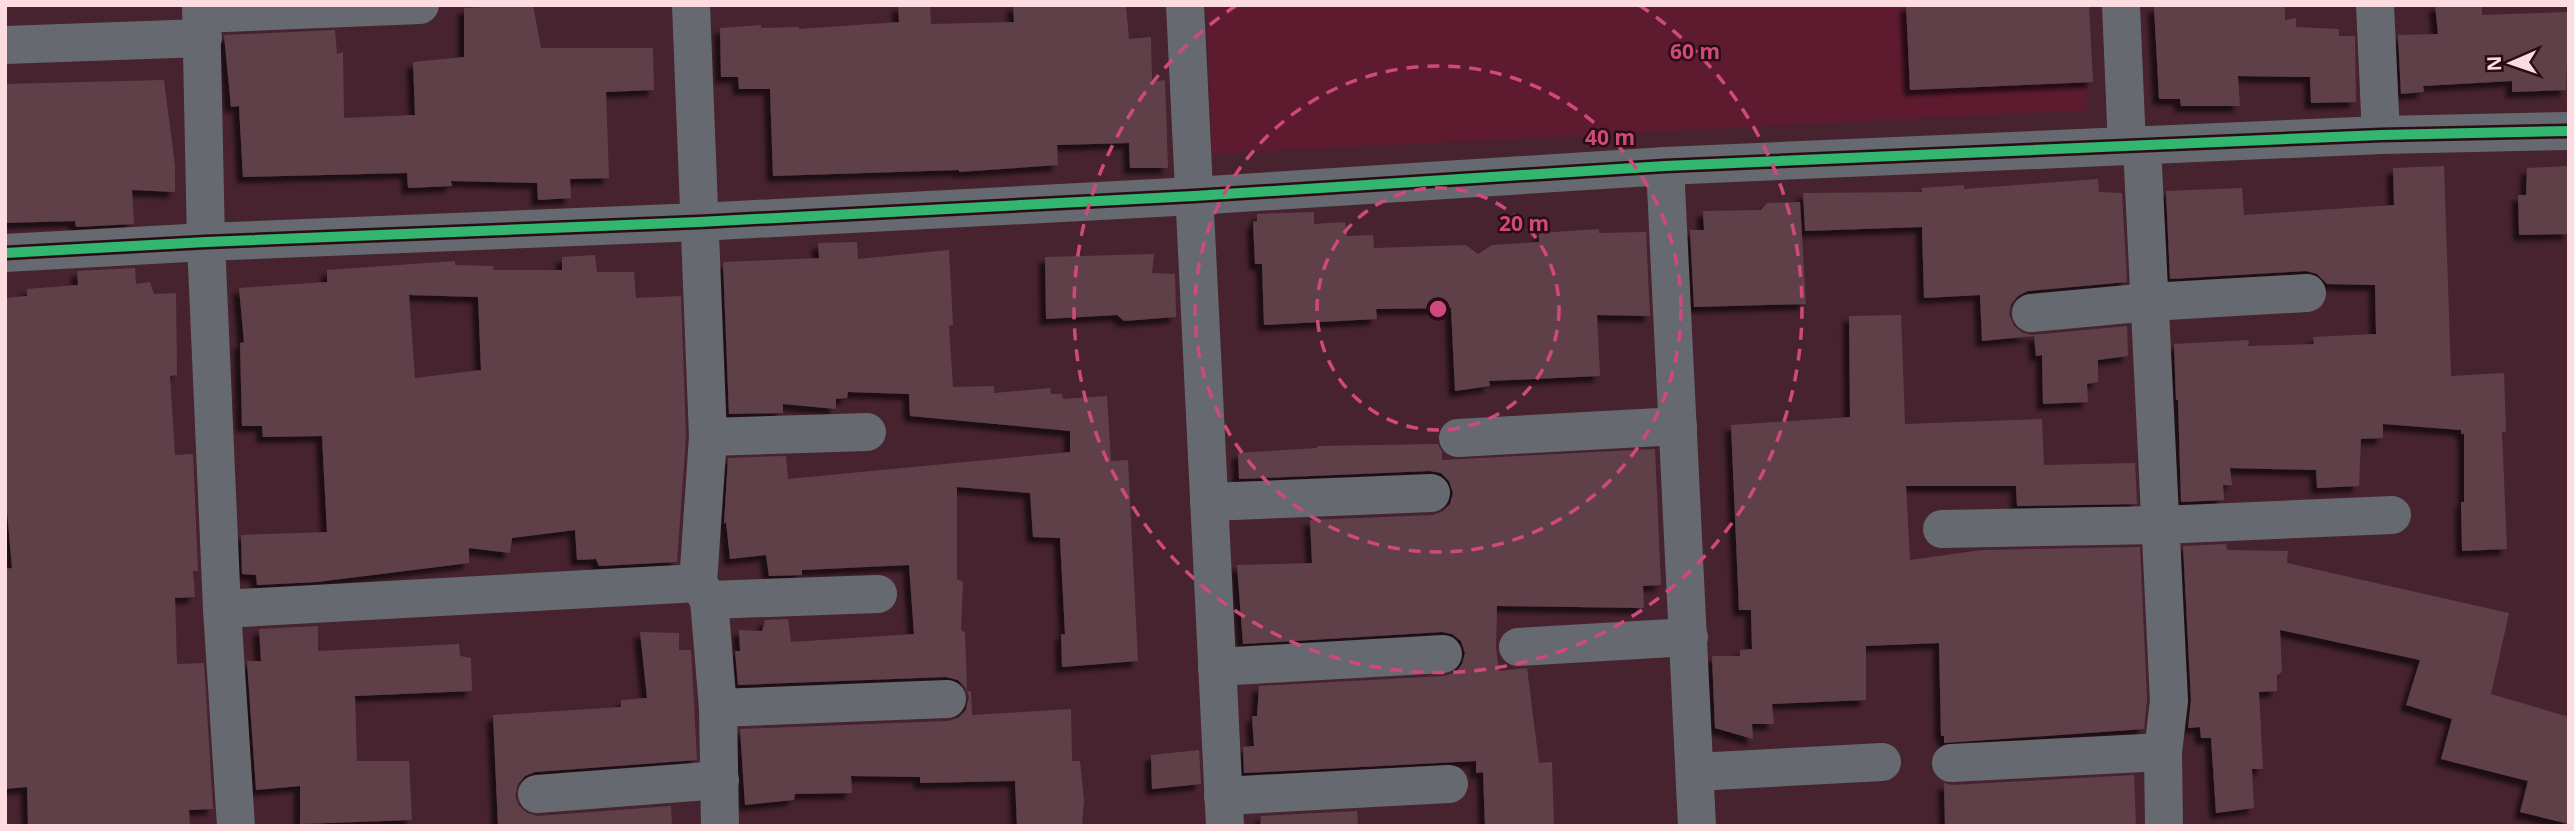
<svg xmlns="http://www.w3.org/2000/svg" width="2574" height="831" viewBox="0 0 2574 831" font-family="'Noto Sans',sans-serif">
<defs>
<filter id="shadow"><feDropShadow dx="-6" dy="6" stdDeviation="2" flood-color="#0009"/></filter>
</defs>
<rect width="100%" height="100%" fill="#46232e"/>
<path fill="#5e1b30" d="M1207,5H2084L2087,110L1212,154Z"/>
<g fill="#5e414a" fill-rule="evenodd" filter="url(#shadow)">
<path d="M533,5L541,48H653L654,90L606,92L609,178L570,179L571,198L538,200L537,183L451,181L452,186L408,188L407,173L243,177L239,106L231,107L224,35L335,30L337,54L343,52L344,118L415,115L413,62L464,57V8Z"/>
<path d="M898,5H930L931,24L1014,22L1013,5H1126L1129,39L1151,37L1152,82L1165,80L1168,168H1130L1129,143L1057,145L1058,165L959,172V170L773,176L770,89H739L738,77H721L720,28L761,25V28L799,27V29L899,22Z"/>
<path d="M1906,5H2089L2093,82L1910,90Z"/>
<path d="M2172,5H2285V20L2296,18V27L2339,29V36H2355L2356,102L2311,103L2310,77L2238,76L2240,106H2181L2180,99H2159L2154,7Z"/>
<path d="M2435,5H2482V15L2569,12L2566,90L2512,92V81L2423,86L2424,92L2401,94L2398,35L2438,34Z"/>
<path d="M164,80L175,166V192L132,190L134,224L76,227L75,221L5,223V84Z"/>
<path d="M2444,166L2451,376L2504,373L2506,432H2502L2507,549L2462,551L2461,502H2464V434H2461V430L2383,424V438L2361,439L2359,486L2317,488L2316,470L2230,468L2232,485H2223L2224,500L2181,502L2178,400H2176L2174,344L2249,340L2248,346L2314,344L2313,337L2376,334L2375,285L2327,284L2317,274L2306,271L2170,279L2166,191L2242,188L2244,215L2394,205L2393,168Z"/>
<path d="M2569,166V234L2519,235L2518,195H2526L2527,168Z"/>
<path d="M2098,179L2099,192L2122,193L2127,282L2028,291L2018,296L2011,304L2009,314L2014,326L2023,333L2032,335L2127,326L2128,356L2098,360V382L2087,384L2088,402L2043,404L2042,355L2036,356L2034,336L1982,341L1980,295L1924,298L1922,227L1805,231L1803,193L1922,192V188L1964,185V189Z"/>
<path d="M1800,202L1806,304L1694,307L1690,230H1704L1703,211L1761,210L1767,203Z"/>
<path d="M1314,212V224L1345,222L1347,236L1373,235L1374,248L1466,245L1478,254L1492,245L1539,242V233L1599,229V233L1646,232L1650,316L1597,315L1600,376L1489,381L1490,386L1455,391L1451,308L1376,309L1377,319L1264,325L1262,264H1255L1253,222L1257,221V214Z"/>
<path d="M857,242L858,259L949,250L953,325L949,326L953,387L994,386V393L1050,388L1051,394H1062L1063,399L1107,396L1111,461L1128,460L1138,661L1062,667L1061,634H1065L1060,538L1033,537L1030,493L957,487V579L963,582L961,630L965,632L967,691H971L972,715L1071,709L1072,761H1080L1084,800L1082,826H1017L1015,781L920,783V777L851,776L852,793L795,794L794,800L745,805L740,729L948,721L958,718L966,710L969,697L966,688L958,680L946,677L738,685L735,651H740L739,630L762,631L765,620L788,619L791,642L914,634L909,565L802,570V575L769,576L766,555L730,559L726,522L724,524L728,458L786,456L788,479L1070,452V431L910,416L909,394L848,392L847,398L836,399V409L783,404V413L729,414L723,262L819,258L818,243Z"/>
<path d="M1154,254L1152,273L1175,274L1176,317L1124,321L1117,315L1046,319L1045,257Z"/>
<path d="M595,255L597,272H634L636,298L681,296L686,437L677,562L599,566L596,559L577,560L575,530L512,538L510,553L469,548V563L317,582L257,585L256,575L242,574L241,535L327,532L322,436L263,437L262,426H242L240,343L244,342L239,288L327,282V270L455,261V265L493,266L494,270H562V257ZM409,295L478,297L481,370L415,378Z"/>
<path d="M135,268L136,284L150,282L154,294L176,293L177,375L170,376L175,455L193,454L198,571H193L195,597L175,598L177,664L204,663L213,809L189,810L190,826H28L27,787L5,789V569L12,568L5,488V298L27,296V289L78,285L77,271Z"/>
<path d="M1901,315L1905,424L2042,419L2044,465L2135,463L2137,504L2017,506L2016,486H1906L1910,560L1982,550L2140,547L2147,700L2144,729L1944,743V736H1941L1939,643L1866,646V700L1772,704L1774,724H1752L1753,739L1715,728L1712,656H1740V650L1752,649L1751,610H1739L1731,425L1850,417L1849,316Z"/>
<path d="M1438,444L1442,452V460L1655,449L1661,585L1643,586L1644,608L1497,606L1496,648L1499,671L1527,668L1539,763L1552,762L1554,826H1485L1483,772L1476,773V761L1244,773L1243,747L1254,746L1252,716H1257L1259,686L1444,676L1456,672L1462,664L1465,653L1461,641L1452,634L1442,632L1243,644L1237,565L1312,563L1310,520L1433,515L1443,511L1450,504L1453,493L1449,481L1441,473L1430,471L1239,479L1238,453L1317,448V446Z"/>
<path d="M2226,544L2227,550L2288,551L2287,563L2509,613L2491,694L2569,717V824L2520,812L2528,781L2441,759L2452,719L2406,705L2420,660L2280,630L2282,672L2277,675V691L2259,692L2263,769H2252L2254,808L2216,813L2211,738H2201L2200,727L2188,728L2191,700L2183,546Z"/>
<path d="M318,626V651L459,644L460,656L471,658L472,691L355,696L357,761H409L412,820L300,824V786L256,790L247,661H261L259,629Z"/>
<path d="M640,632L679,633V650H691L697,760L535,772L525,776L518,784L515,796L519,806L527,813L538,816L671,806L672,826H498L493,715L621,707V700L647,698Z"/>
<path d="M1199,750L1201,784L1152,789L1151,755Z"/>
<path d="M2134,775L2136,826H1945L1944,783L1952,785Z"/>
<path d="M1357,811L1358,826H1260L1261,816Z"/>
</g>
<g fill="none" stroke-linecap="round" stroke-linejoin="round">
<g stroke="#676970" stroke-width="38">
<path d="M201,5L206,242L222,609L236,826"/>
<path d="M691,5L708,437L698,583L709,600L718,708L720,826"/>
<path d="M1185,5L1225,826"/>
<path d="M2121,5L2127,147"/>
<path d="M2375,5L2381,135"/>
<path d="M202,14L420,5"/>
<path d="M5,45L203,38"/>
<path d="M2142,146L2169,701L2163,752L2164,826"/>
<path d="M1665,166L1697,826"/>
<path d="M5,253L206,242L699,222L1194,196L1665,166L2381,135L2569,131"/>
<path d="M2031,313L2150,302L2307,293"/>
<path d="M708,437L867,432"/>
<path d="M1458,438L1678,426"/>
<path d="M1209,502L1431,493"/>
<path d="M1942,529L2160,525L2392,515"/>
<path d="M709,600L878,594"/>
<path d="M222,609L698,583"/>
<path d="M1518,647L1689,637"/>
<path d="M1217,667L1443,654"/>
<path d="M718,708L947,699"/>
<path d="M1951,763L2163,752"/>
<path d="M1695,772L1882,762"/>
<path d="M537,794L720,780"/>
<path d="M1223,796L1449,784"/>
</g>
<g stroke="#290d15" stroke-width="15">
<path id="cycleway" d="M5,253L206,242L699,222L1194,196L1665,166L2381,135L2569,131"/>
</g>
<use href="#cycleway" stroke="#33b770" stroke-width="10"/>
</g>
<g fill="none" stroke="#d0497c" stroke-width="3.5" stroke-dasharray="12 9">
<circle cx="1438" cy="309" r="121"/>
<circle cx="1438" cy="309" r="243"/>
<path d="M1639 5A364 364 0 1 1 1237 5"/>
</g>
<circle cx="1438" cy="309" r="10" fill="#d0497c" stroke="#290d15" stroke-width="3.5"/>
<g font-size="21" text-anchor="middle" font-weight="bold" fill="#d0497c" stroke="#290d15" stroke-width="5" stroke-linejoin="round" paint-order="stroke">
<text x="1695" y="59">60 m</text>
<text x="1610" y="145">40 m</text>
<text x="1524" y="231">20 m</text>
</g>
<rect width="2574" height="831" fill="none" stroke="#fcdbe1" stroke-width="14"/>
<g transform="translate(2511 63) rotate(268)" stroke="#290d15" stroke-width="5" paint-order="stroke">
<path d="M0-5L12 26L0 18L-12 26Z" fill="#fcdbe1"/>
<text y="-10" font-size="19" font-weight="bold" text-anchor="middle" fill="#fcdbe1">N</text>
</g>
</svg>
